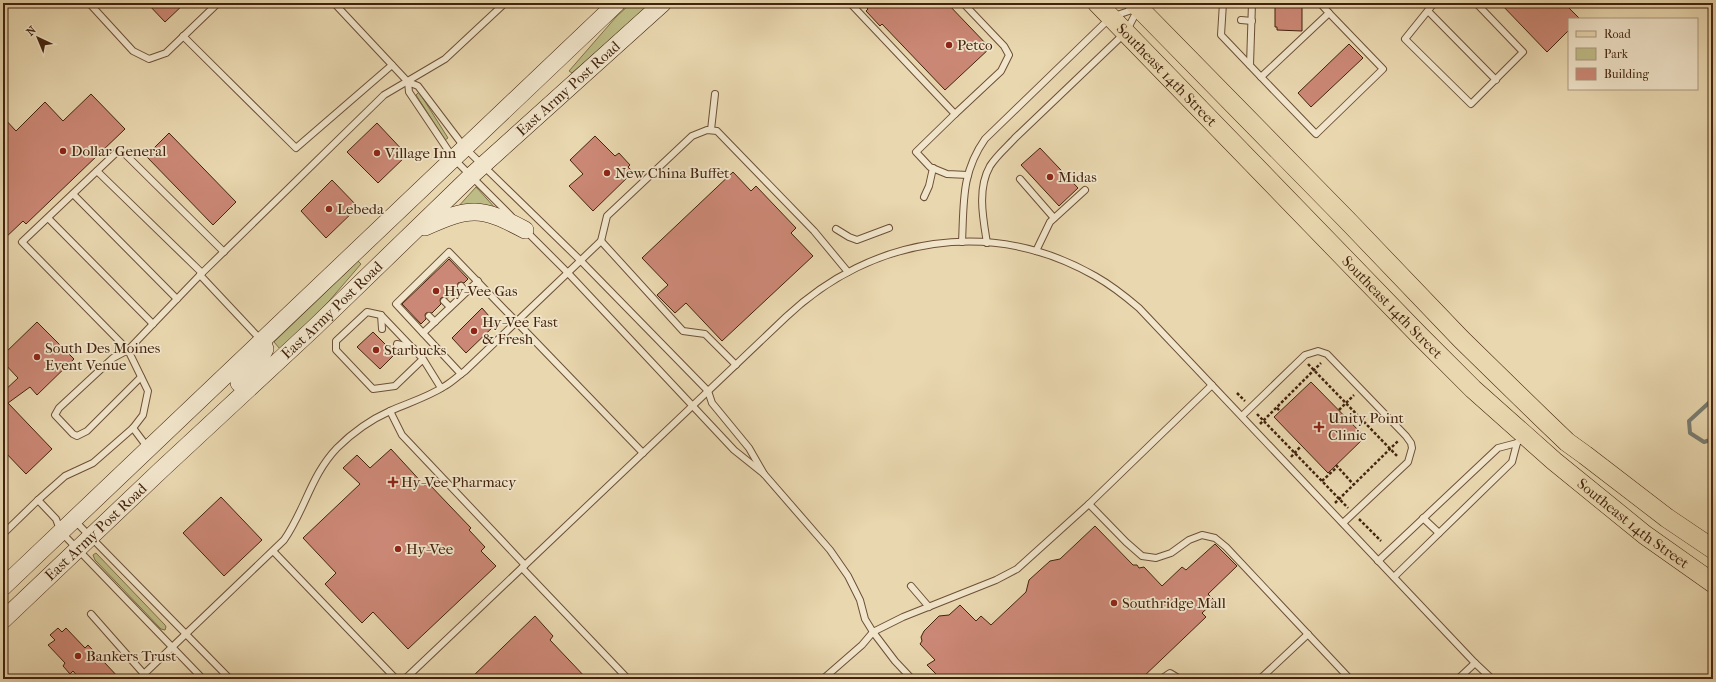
<svg xmlns="http://www.w3.org/2000/svg" width="1716" height="682" viewBox="0 0 1716 682" font-family="'IM FELL French Canon',serif">
<rect width="100%" height="100%" fill="#e9d7af"/>
<filter id="stains"><feTurbulence type="fractalNoise" baseFrequency=".005" numOctaves="4"/><feColorMatrix values="0 0 0 0 .2 0 0 0 0 .09 0 0 0 0 .02 0 0 0 .5 -.17"/></filter>
<radialGradient id="worn" r=".72"><stop offset=".6" stop-color="#630" stop-opacity="0"/><stop offset="1" stop-color="#630" stop-opacity=".3"/></radialGradient>
<g fill="#bebc86" stroke="#80704a">
<path d="M631,3H652L572,73L569,71L616,17Z"/>
<path d="M419,92L448,138L445,140L416,95Z"/>
<path d="M476,187L497,210L457,208Z"/>
<path d="M358,261L361,264L317,315L280,349L274,342Z"/>
<path d="M96,553L165,625L166,627L165,630L161,629L95,560L93,555Z"/>
</g>
<g fill="none" stroke-linecap="round" stroke-linejoin="round">
<path stroke="#777c71" stroke-width="4" d="M1713,399L1689,421L1690,433L1704,442L1713,439"/>
</g>
<g fill="#cc8876" stroke="#42230d">
<path d="M147,3H185L165,22Z"/>
<path d="M862,3H947L990,48L945,90L882,24L880,26L866,11L868,9Z"/>
<path d="M1275,3H1302V31L1277,30V27H1275Z"/>
<path d="M1500,3H1564L1580,19H1569V30L1547,52Z"/>
<path d="M1349,44L1363,58L1311,107L1298,93Z"/>
<path d="M91,94L125,129L26,224L23,221L3,240V117L16,131L45,102L63,121Z"/>
<path d="M377,123L407,155L378,183L347,152Z"/>
<path d="M169,133L236,202L213,225L146,156Z"/>
<path d="M595,136L615,156L619,153L630,165L628,167L633,172L593,211L569,186L583,174L570,160Z"/>
<path d="M1040,148L1078,188L1059,206L1021,165Z"/>
<path d="M733,172L751,191L756,186L796,228L791,233L813,256L722,341L686,303L675,313L657,295L668,285L642,258Z"/>
<path d="M332,180L358,207L326,238L301,211Z"/>
<path d="M449,259L468,279L464,283L461,282L458,283V289L448,298L445,297L441,298L440,300L441,304L432,313H426L425,315L426,319L421,324L402,304Z"/>
<path d="M482,308L496,324L466,353L452,338Z"/>
<path d="M37,322L74,359L37,395L30,387L8,403L52,449L26,474L3,450V392L18,378L3,362V355Z"/>
<path d="M373,332L395,354L380,369L357,347Z"/>
<path d="M1311,382L1365,437L1328,473L1274,417Z"/>
<path d="M391,449L425,486L428,483L471,528L469,530L485,547L481,551L496,566L408,649L373,612L362,623L325,584L336,573L303,538L360,484L343,468L357,455L370,468Z"/>
<path d="M221,497L262,540L224,576L183,533Z"/>
<path d="M1095,526L1133,565H1137L1139,568L1144,567L1162,586L1182,567L1186,570L1215,544L1237,566L1208,594L1215,601L1202,613L1206,617L1141,679H941L927,665L935,660L920,644L922,641L921,637L924,631L939,616L949,615L960,605L976,621L981,616L991,625L1026,592L1029,580L1050,561L1060,559Z"/>
<path d="M535,616L553,636L550,640L587,679H470Z"/>
<path d="M58,628L62,632L66,628L85,648L88,645L120,679H80L73,671L70,674L63,666L65,663L48,645L55,640L50,635Z"/>
</g>
<g fill="none" stroke-linecap="round" stroke-linejoin="round">
<g stroke="#6c5036" stroke-width="8">
<g id="service">
<path d="M89,3L133,51L149,59L166,53L218,3"/>
<path d="M334,3L408,82"/>
<path d="M850,3L955,114L916,152L930,167L947,174L968,175"/>
<path d="M1223,3L1221,35L1261,77L1329,13L1320,3"/>
<path d="M1434,3L1405,39L1471,104L1523,52L1476,3"/>
<path d="M1428,11L1496,80"/>
<path d="M1241,20L1252,21"/>
<path d="M183,36L296,148L392,65"/>
<path d="M1250,65L1252,3"/>
<path d="M1261,77L1316,134L1383,69L1329,13"/>
<path d="M955,114L1001,71L1009,55L1004,46L963,3"/>
<path d="M711,130L715,94"/>
<path d="M97,171L202,273"/>
<path d="M1020,179L1054,218"/>
<path d="M73,194L177,299"/>
<path d="M924,197L929,186L933,168"/>
<path d="M511,216L454,159L409,92L408,82L418,86L465,148L581,261L708,391L712,403L749,448L764,474"/>
<path d="M48,218L153,324"/>
<path d="M836,229L849,237L857,240L889,228"/>
<path d="M526,231L568,273L734,450L764,474L830,550L848,576L860,600L865,619L873,632L903,617L996,580L1017,569L1089,504L1126,542L1142,556L1156,558L1171,553L1189,540L1202,535L1215,538L1226,547L1350,679"/>
<path d="M601,241L683,331L705,334L736,365"/>
<path d="M962,242C964,203 961,173 985,139L1111,17L1135,9"/>
<path d="M987,243C983,218 977,189 990,166C997,155 1007,147 1015,138L1126,32L1138,9"/>
<path d="M1036,251L1050,222L1085,190"/>
<path d="M461,286L466,292"/>
<path d="M444,301L450,307"/>
<path d="M381,315L382,329"/>
<path d="M429,316L435,322"/>
<path d="M423,333L478,281"/>
<path d="M261,340L200,275L384,95L445,59L505,3"/>
<path d="M397,344L413,348"/>
<path d="M423,359L395,386L373,389L336,350V341L367,312L381,315L423,359L441,388"/>
<path d="M461,374L396,304L449,252L643,453"/>
<path d="M141,377L87,431L77,436L73,434L55,415L59,408L113,358L128,350L22,242L120,149L224,252"/>
<path d="M390,411L402,435L525,565"/>
<path d="M1242,416L1305,355L1318,351L1327,354L1406,436L1411,443L1412,448L1408,462L1343,523"/>
<path d="M133,428L148,448"/>
<path d="M38,500L56,519L61,532L203,679"/>
<path d="M1089,504L1212,385"/>
<path d="M1423,518L1439,533"/>
<path d="M74,520L230,679"/>
<path d="M3,534L38,500L65,476L93,463L133,428L143,415L148,391L128,350L200,275"/>
<path d="M274,552L396,679"/>
<path d="M1378,561L1498,448L1517,443L1523,437"/>
<path d="M522,568L628,679"/>
<path d="M1394,577L1512,462L1517,443"/>
<path d="M911,586L929,607"/>
<path d="M91,614L144,674L284,540C305,510 311,475 337,448C352,433 370,420 390,411C408,403 428,397 445,386C452,382 458,376 465,371L601,241L607,216L692,136L707,130L717,131L814,231L848,272"/>
<path d="M1475,663L1492,679"/>
<path d="M405,679L786,317C872,236 991,217 1095,276C1111,285 1125,296 1139,308L1475,663L1458,679"/>
<path d="M823,679L862,645L873,632L895,661L912,679"/>
<path d="M1161,679L1170,673L1180,679"/>
<path d="M1260,679L1308,634"/>
</g>
</g>
<g stroke="#42230d" stroke-width="18">
<g id="secondary">
<path d="M425,227C470,207 480,206 525,230"/>
<path d="M239,383C250,373 259,363 265,349L262,341"/>
<path d="M3,587L617,3"/>
<path id="s1" d="M3,620L161,470L314,328L471,176L663,3"/>
</g>
</g>
<g stroke="#42230d" stroke-width="20">
<g id="primary">
<path id="s2" d="M1097,3L1419,335L1473,389L1554,461L1645,535L1713,583"/>
<path d="M1134,3L1346,219L1461,339L1543,419L1567,442L1585,455L1667,518L1713,549"/>
</g>
</g>
<g stroke="#42230d" stroke-width="2.5" stroke-dasharray="3 2" stroke-linecap="butt">
<path d="M1308,364L1398,457"/>
<path d="M1237,393L1245,401"/>
<path d="M1277,408L1280,411"/>
<path d="M1339,410L1354,395"/>
<path d="M1257,414L1348,508"/>
<path d="M1260,424L1321,363"/>
<path d="M1291,457L1301,446"/>
<path d="M1336,465L1354,485"/>
<path d="M1322,481L1337,467"/>
<path d="M1335,503L1398,441"/>
<path d="M1359,519L1381,541"/>
</g>
<use href="#service" stroke="#f1e5cb" stroke-width="6"/>
<use href="#secondary" stroke="#f1e5cb" stroke-width="17"/>
<use href="#primary" stroke="#e9d7af" stroke-width="19"/>
</g>
<g fill="#8f2418" stroke="#f1e5cb" stroke-width="1.5">
<circle cx="949" cy="45" r="4"/>
<circle cx="63" cy="151" r="4"/>
<circle cx="377" cy="153" r="4"/>
<circle cx="607" cy="173" r="4"/>
<circle cx="1050" cy="177" r="4"/>
<circle cx="329" cy="209" r="4"/>
<circle cx="436" cy="291" r="4"/>
<circle cx="474" cy="331" r="4"/>
<circle cx="376" cy="350" r="4"/>
<circle cx="37" cy="357" r="4"/>
<path d="M1317 421h4v4h4v4h-4v4h-4v-4h-4v-4h4z"/>
<path d="M391 476h4v4h4v4h-4v4h-4v-4h-4v-4h4z"/>
<circle cx="398" cy="549" r="4"/>
<circle cx="1114" cy="603" r="4"/>
<circle cx="78" cy="656" r="4"/>
</g>
<g text-anchor="middle" stroke-width="3.5" stroke-linejoin="round" paint-order="stroke">
<g font-size="15" fill="#42230d" stroke="#f1e5cb" text-anchor="start">
<text x="957" y="50">Petco</text>
<text x="71" y="156">Dollar General</text>
<text x="385" y="158">Village Inn</text>
<text x="615" y="178">New China Buffet</text>
<text x="1058" y="182">Midas</text>
<text x="337" y="214">Lebeda</text>
<text x="444" y="296">Hy-Vee Gas</text>
<text x="482" y="327">Hy-Vee Fast<tspan x="482" dy="17">&amp; Fresh</tspan></text>
<text x="45" y="353">South Des Moines<tspan x="45" dy="17">Event Venue</tspan></text>
<text x="384" y="355">Starbucks</text>
<text x="1328" y="423">Unity Point<tspan x="1328" dy="17">Clinic</tspan></text>
<text x="401" y="487">Hy-Vee Pharmacy</text>
<text x="406" y="554">Hy-Vee</text>
<text x="1122" y="608">Southridge Mall</text>
<text x="86" y="661">Bankers Trust</text>
</g>
<g font-size="15" fill="#42230d" stroke="#f1e5cb">
<text dy="5" stroke="none"><textPath href="#s2" startOffset="100">Southeast 14th Street</textPath></text>
<text dy="5" stroke="none"><textPath href="#s1" startOffset="776">East Army Post Road</textPath></text>
<text dy="5" stroke="none"><textPath href="#s2" startOffset="424">Southeast 14th Street</textPath></text>
<text dy="5" stroke="none"><textPath href="#s1" startOffset="452">East Army Post Road</textPath></text>
<text dy="5" stroke="none"><textPath href="#s2" startOffset="748">Southeast 14th Street</textPath></text>
<text dy="5" stroke="none"><textPath href="#s1" startOffset="128">East Army Post Road</textPath></text>
</g>
</g>
<rect width="1716" height="682" fill="none" stroke="#e9d7af" stroke-width="16"/>
<rect x="4" y="4" width="1708" height="674" fill="none" stroke="#42230d" stroke-width="2"/>
<rect x="8" y="8" width="1700" height="666" fill="none" stroke="#42230d"/>
<rect x="1568" y="18" width="130" height="72" fill="#f1e5cb" stroke="#ab977f"/>
<rect x="1576" y="31" width="20" height="6" fill="#e9d7af" stroke="#ab977f"/>
<text x="1604" y="38" font-size="12" fill="#42230d">Road</text>
<rect x="1576" y="48" width="20" height="12" fill="#bebc86" stroke="#ab977f"/>
<text x="1604" y="58" font-size="12" fill="#42230d">Park</text>
<rect x="1576" y="68" width="20" height="12" fill="#cc8876" stroke="#ab977f"/>
<text x="1604" y="78" font-size="12" fill="#42230d">Building</text>
<g transform="translate(38 38) rotate(316)" stroke="#f1e5cb" stroke-width="3" paint-order="stroke">
<path d="M0-3L7 15L0 10L-7 15Z" fill="#42230d"/>
<text y="-6" font-size="11" font-weight="bold" text-anchor="middle" fill="#42230d">N</text>
</g>
<rect width="100%" height="100%" filter="url(#stains)"/>
<rect width="100%" height="100%" fill="url(#worn)"/>
</svg>
